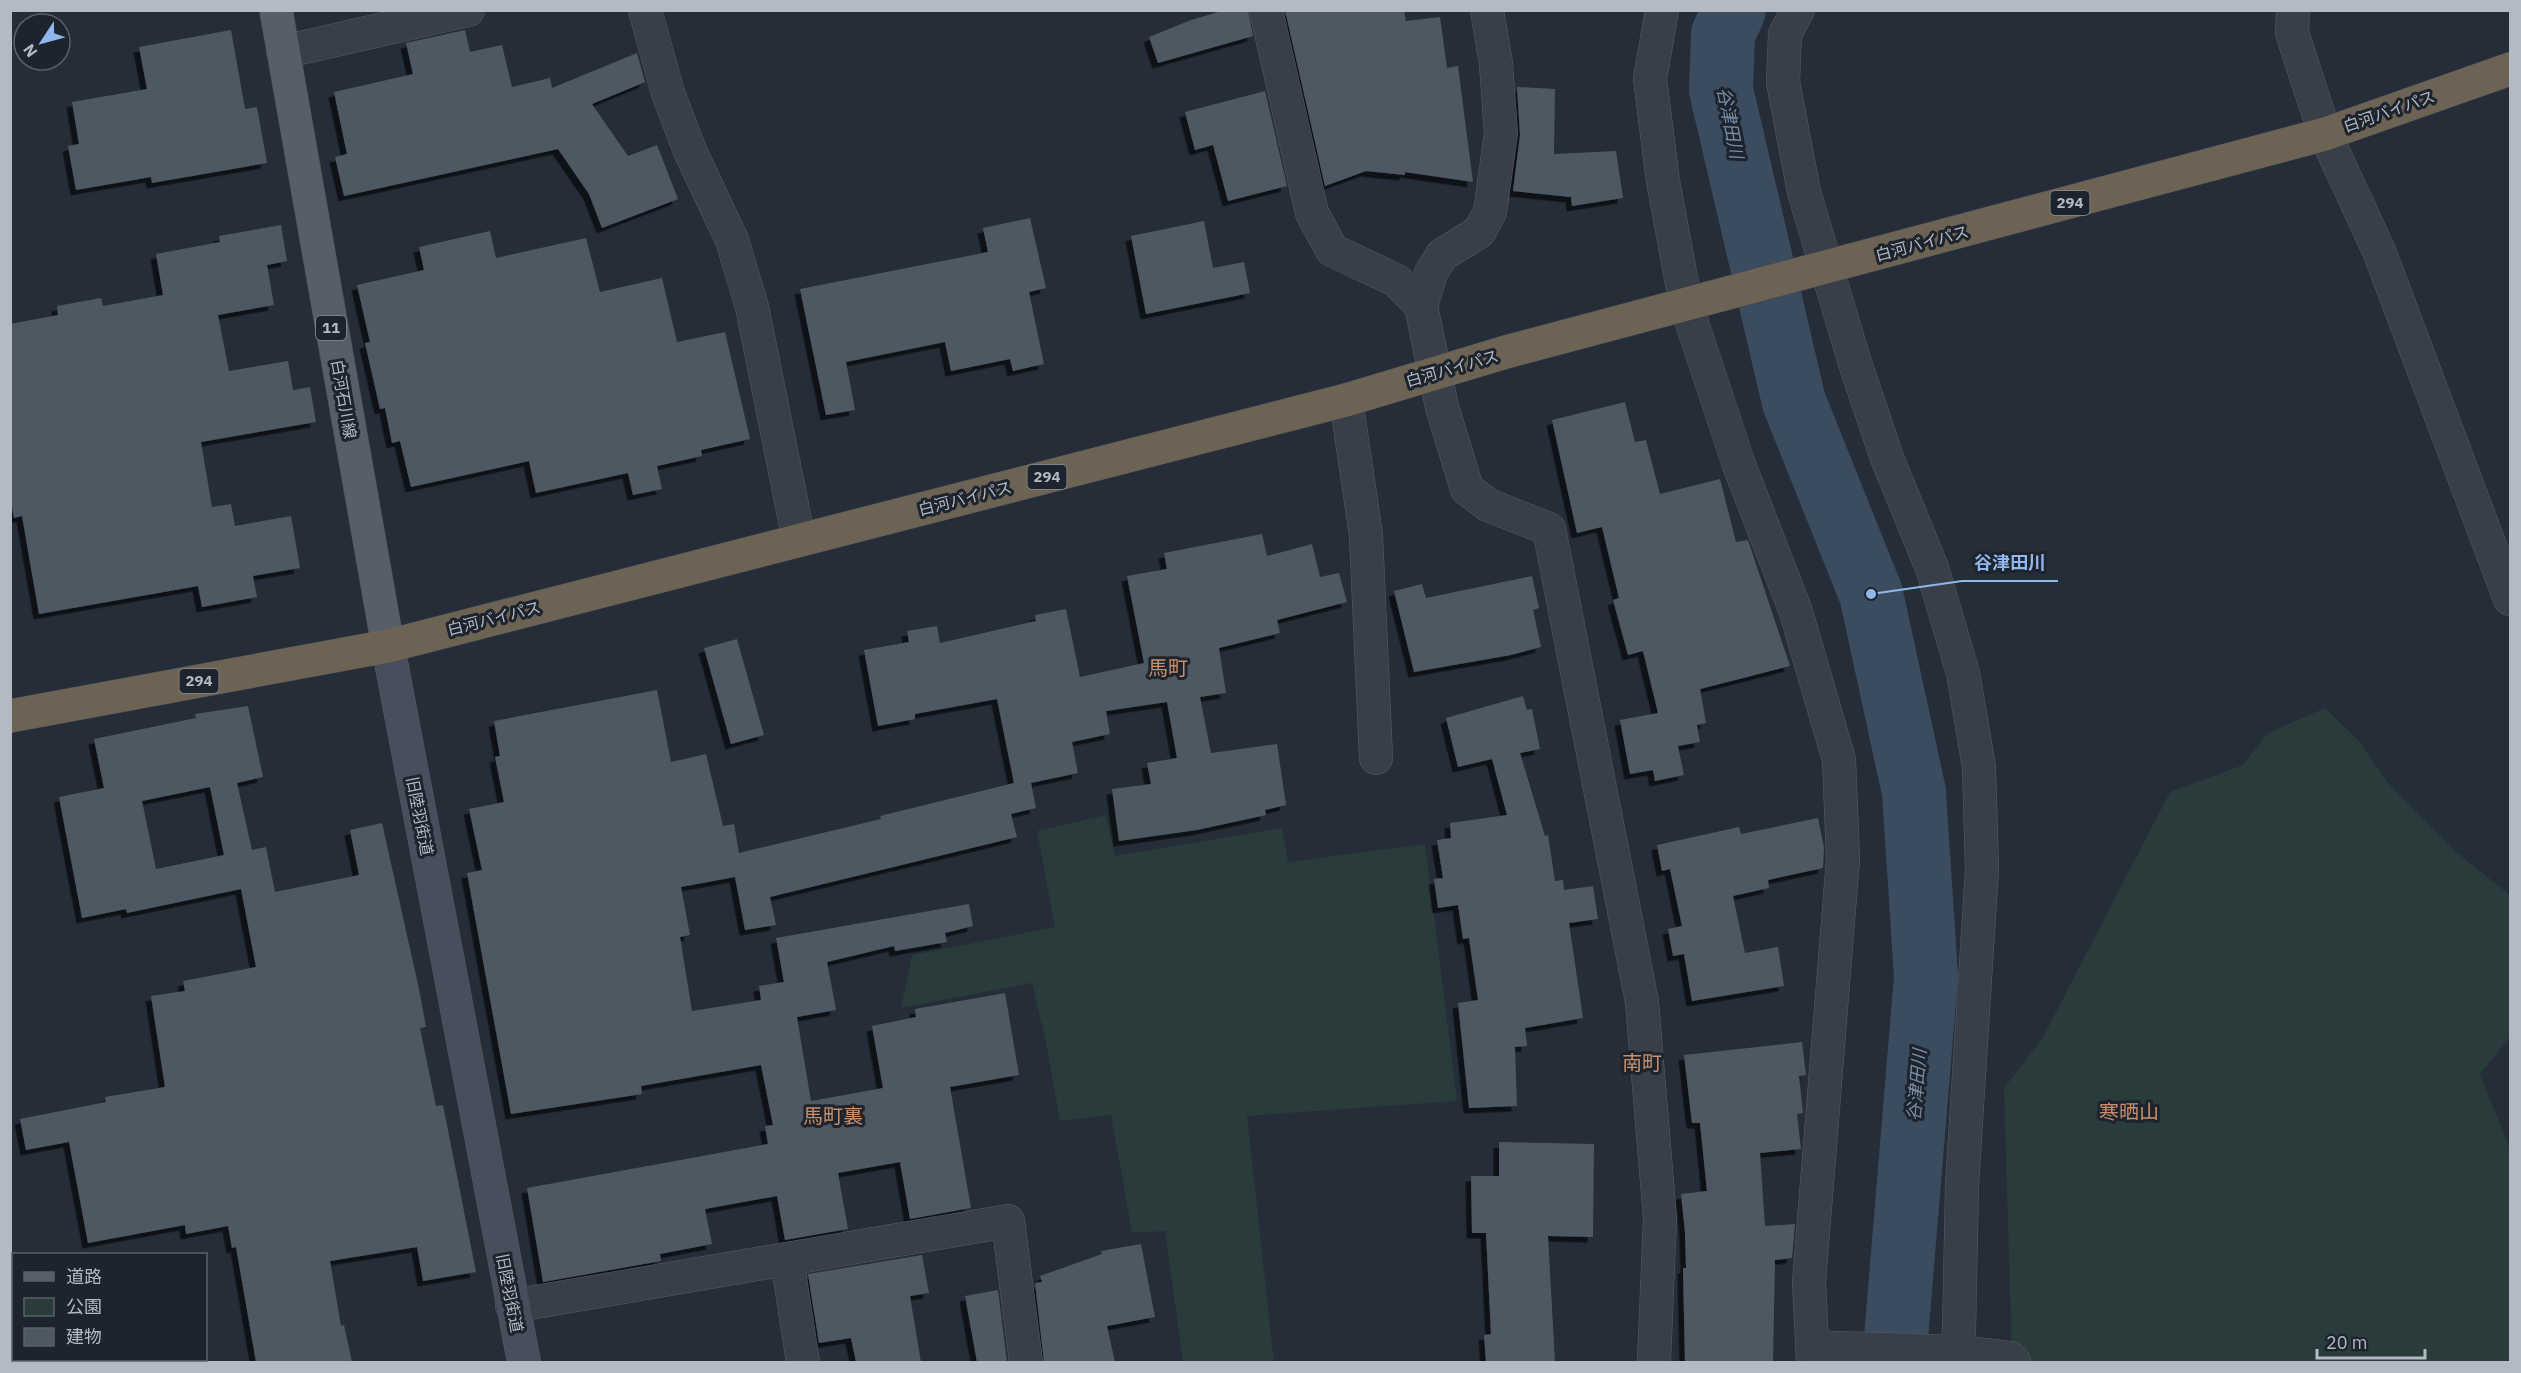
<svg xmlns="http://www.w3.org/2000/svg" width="2521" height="1373" viewBox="0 0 2521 1373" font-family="'IBM Plex Sans','Noto Sans JP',sans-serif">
<defs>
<filter id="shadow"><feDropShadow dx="-5.5" dy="5.5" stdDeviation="0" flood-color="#0009"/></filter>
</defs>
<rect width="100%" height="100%" fill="#242d38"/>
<g fill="#293b3b">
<path d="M2325,708L2357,739L2390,785L2456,852L2510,895V1037L2480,1074L2510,1149V1362H2012L2004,1088L2043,1037L2170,792L2243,765L2268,733Z"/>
<path d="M1106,815L1115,856L1282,828L1288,862L1425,844L1457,1101L1247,1116L1274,1362H1183L1165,1231L1132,1233L1111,1115L1060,1121L1046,1043L1032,983L901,1008L912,955L1055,927L1037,831Z"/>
</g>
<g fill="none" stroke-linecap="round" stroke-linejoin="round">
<path stroke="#3b4c5f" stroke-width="64" d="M1734,10L1723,34L1721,90L1794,402L1871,594L1914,792L1926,977L1894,1362"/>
</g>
<g fill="#4d5863" fill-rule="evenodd" filter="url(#shadow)">
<path d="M1225,10H1248L1253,36L1158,63L1149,37L1191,20Z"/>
<path d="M1285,10H1404L1406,21L1440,17L1447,68L1458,66L1473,182L1405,172V175L1366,171L1325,186Z"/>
<path d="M231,30L245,109L257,107L267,163L152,183L151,177L76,190L68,146L79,144L72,102L147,89L139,47Z"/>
<path d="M465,30L470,52L502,45L512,87L550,78L552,88L637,53L645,82L592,104L628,156L657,145L678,199L602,228L589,194L558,149L344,196L335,157L347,154L334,92L413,74L406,43Z"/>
<path d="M1517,87L1555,89L1554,154L1616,151L1623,198L1572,206L1571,197L1513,191L1520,135Z"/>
<path d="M1265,91L1287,186L1228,201L1213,145L1195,150L1185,112Z"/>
<path d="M1030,218L1046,288L1029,292L1044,364L1013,371L1010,359L951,371L945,342L846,362L855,410L826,415L800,289L988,252L983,228Z"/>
<path d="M1204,221L1213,268L1244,262L1250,293L1146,314L1131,236Z"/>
<path d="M281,225L287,261L267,265L274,305L218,315L229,371L288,361L293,390L310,387L316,422L201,442L212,507L231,504L235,526L291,516L300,568L253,576L257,597L202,607L198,586L39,614L22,516L14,518L10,496V324L58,315L57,306L101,298L103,306L163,295L156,254L220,242L219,236Z"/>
<path d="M490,231L496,258L586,238L600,292L662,278L677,342L725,332L750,439L701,450L702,456L657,466L662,489L633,495L628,473L536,493L529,461L411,487L400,441L392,443L385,408L380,409L365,343L370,342L357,285L424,270L419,247Z"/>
<path d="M1625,402L1635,442L1646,440L1660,494L1720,479L1736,542L1748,540L1790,666L1700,689L1706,723L1697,725L1700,742L1678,746L1684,775L1655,781L1653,770L1630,774L1620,720L1658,713L1643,651L1628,655L1613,600L1619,598L1602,527L1577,533L1552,420Z"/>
<path d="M1262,534L1267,556L1312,544L1320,577L1339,573L1347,602L1277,620L1280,633L1219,648L1226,693L1200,697L1211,753L1277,744L1286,805L1265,810L1266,815L1197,830L1119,841L1112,789L1151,784L1147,763L1177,758L1167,702L1106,711L1110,734L1072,742L1078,773L1031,783L1036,808L1011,814L1017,837L770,897L776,925L745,930L735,877L681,887L690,935L680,937L692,1011L761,1000L759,986L784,982L776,938L969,904L973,926L945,933L947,942L895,951L894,946L827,962L836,1010L797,1017L811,1101L883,1088L872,1026L916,1017L915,1009L1005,993L1019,1075L950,1087L971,1208L910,1219L900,1162L838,1173L848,1229L785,1240L777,1196L705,1209L712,1244L660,1254L661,1261L543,1282L527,1188L768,1144L765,1126L773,1125L761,1065L641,1086L642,1094L511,1114L467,873L482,870L469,809L504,802L495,757L500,756L494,721L657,690L671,762L706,754L723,826L734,824L739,853L881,819L880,816L1014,783L997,699L915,714V719L878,726L864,650L909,642L907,631L937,626L940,643L1036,621L1035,615L1066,609L1080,677L1144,663L1127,576L1167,569L1164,553Z"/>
<path d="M1532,576L1539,608L1533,610L1541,647L1511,655L1414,672L1394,591L1422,584L1426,598Z"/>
<path d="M737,639L764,735L731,744L704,648Z"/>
<path d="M1523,696L1527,710L1532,709L1540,749L1520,753L1545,836L1548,835L1555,881L1563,880L1564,890L1593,886L1598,919L1569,923L1583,1018L1525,1028L1527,1046L1515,1047L1517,1106L1469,1108L1458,1003L1478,1000L1469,938L1463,939L1458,905L1438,908L1434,879L1443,878L1437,840L1451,838L1450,823L1507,815L1492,759L1458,767L1446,718Z"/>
<path d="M248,706L263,777L237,783L252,850L266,847L275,892L359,875L350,830L382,823L419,989L426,1027L420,1028L436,1106L443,1105L476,1272L423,1281L417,1247L330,1261L341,1326L344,1325L352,1362H256L236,1247L232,1248L228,1226L186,1234L185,1225L88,1243L69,1142L26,1150L20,1119L106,1102L105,1097L165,1087L151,996L185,991L183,981L256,967L241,889L127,913L126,909L82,918L59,797L104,788L94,739L196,718L195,714ZM210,787L224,855L156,869L142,801Z"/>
<path d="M1818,818L1824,848L1823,868L1768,880L1769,888L1733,896L1745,953L1778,947L1784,986L1692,1001L1684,954L1673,956L1668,929L1682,926L1670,869L1662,871L1657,845L1739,827L1741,834Z"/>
<path d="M1802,1042L1806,1075L1799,1076L1803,1113L1797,1114L1801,1149L1760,1153L1765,1226L1795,1224L1792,1258L1775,1260L1773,1362H1685L1683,1268H1686L1685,1232L1681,1194L1707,1191L1700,1123H1692L1684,1055Z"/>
<path d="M1499,1142L1594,1144L1593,1237L1548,1236L1555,1362H1486L1484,1335L1491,1334L1486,1233H1472L1471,1176H1499Z"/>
<path d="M1141,1244L1155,1317L1107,1326L1115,1362H1044L1035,1283L1042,1282L1040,1276L1102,1254L1101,1251Z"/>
<path d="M922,1255L929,1293L910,1296L921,1362H856L851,1338L819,1343L808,1274Z"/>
<path d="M998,1290L1007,1362H977L965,1296Z"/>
</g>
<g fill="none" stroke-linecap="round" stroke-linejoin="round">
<g stroke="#565d66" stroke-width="34">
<g id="street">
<path d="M645,10L668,93L690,151L732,240L752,307L799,540"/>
<path d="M1266,10L1312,213L1332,250L1397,281L1421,306L1431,273L1442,255L1479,232L1490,212L1501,133L1496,64L1487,10"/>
<path d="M1662,10L1650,79L1663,181L1686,305L1739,465L1796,612L1839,760L1843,859L1809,1282L1813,1362"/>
<path d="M1798,10L1785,34L1783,82L1804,192L1855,363L1887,458L1932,568L1963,673L1979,767L1982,869L1962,1185L1959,1330L1955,1362"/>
<path d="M2293,10L2292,33L2325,134L2379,251L2510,599"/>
<path d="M283,52L468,10"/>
<path d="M1421,306L1442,407L1467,489L1488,505L1549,529L1642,1002L1660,1218L1654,1362"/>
<path d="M1346,400L1366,535L1376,758"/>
<path d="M787,1259L803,1362"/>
<path d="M512,1306L1008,1221L1026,1362"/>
<path d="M1813,1347C1879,1350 1945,1349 2010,1358L2014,1362"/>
</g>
</g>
<g stroke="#565d66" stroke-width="34">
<path id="secondary" d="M388,646L524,1362"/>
</g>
<g stroke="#414851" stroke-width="34">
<path id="primary" d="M276,10L388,646"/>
</g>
<g stroke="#434a53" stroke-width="34">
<path id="highway" d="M10,716L388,646L1346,400L1506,352L2325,134L2510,69"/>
</g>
<use href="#street" stroke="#383f48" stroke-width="33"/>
<use href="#secondary" stroke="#464f5b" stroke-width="33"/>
<use href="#primary" stroke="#565e68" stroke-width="33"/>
<use href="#highway" stroke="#6d6355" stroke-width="33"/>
</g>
<g text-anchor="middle" stroke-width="6" stroke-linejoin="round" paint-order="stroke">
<g fill="#1d242d" stroke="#868d97" stroke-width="1.5">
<rect x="2050.5" y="191" width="39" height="24" rx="4.5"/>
<rect x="316" y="316" width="30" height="24" rx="4.5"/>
<rect x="1027.5" y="465" width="39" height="24" rx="4.5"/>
<rect x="179.5" y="669" width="39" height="24" rx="4.5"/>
</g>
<g font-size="15" font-weight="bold" fill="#b3bac4">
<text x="2070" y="208">294</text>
<text x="331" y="333">11</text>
<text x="1047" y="482">294</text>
<text x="199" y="686">294</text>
</g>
<g font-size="16" fill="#b3bac4" stroke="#1d242d">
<text transform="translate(2389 111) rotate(-19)" y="6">白河バイパス</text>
<text transform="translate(1922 243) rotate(-15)" y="6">白河バイパス</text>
<text transform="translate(1452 368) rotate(-16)" y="6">白河バイパス</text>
<text transform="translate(344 399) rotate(80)" y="6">白河石川線</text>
<text transform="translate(965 498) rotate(-14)" y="6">白河バイパス</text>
<text transform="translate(494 618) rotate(-14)" y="6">白河バイパス</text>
<text transform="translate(420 816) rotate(79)" y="6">旧陸羽街道</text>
<text transform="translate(510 1293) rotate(79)" y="6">旧陸羽街道</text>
</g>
<g font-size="18" font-style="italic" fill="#768ca5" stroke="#1d242d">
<text transform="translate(1730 123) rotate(79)" y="6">谷津田川</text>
<text transform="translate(1917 1085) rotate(-85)" y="6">谷津田川</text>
</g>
<g font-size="20" fill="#c88f6a" stroke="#1d242d">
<text x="1168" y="675">馬町</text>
<text x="1642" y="1070">南町</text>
<text x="2129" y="1119">寒晒山</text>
<text x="833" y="1123">馬町裏</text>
</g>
</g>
<path fill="none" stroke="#90b7ec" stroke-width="2" d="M1871 594L1962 581H2058"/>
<circle fill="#90b7ec" stroke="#1d242d" stroke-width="2" cx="1871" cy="594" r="6"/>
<g font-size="18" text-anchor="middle" font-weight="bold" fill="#90b7ec" stroke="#1d242d" stroke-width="6" stroke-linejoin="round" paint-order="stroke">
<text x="2010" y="569">谷津田川</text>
</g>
<rect width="2521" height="1373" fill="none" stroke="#b3bac4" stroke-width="24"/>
<rect x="12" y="1253" width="195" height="108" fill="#1d242d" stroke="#596069" stroke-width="1.5"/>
<rect x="24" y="1272" width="30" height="9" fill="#565e68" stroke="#596069" stroke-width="1.5"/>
<text x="66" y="1283" font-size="18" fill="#b3bac4">道路</text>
<rect x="24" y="1298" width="30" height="18" fill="#293b3b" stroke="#596069" stroke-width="1.5"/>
<text x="66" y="1313" font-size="18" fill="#b3bac4">公園</text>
<rect x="24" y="1328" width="30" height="18" fill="#4d5863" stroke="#596069" stroke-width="1.5"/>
<text x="66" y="1343" font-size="18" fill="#b3bac4">建物</text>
<g transform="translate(42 42) rotate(234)"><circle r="28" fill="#1d242d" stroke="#596069" stroke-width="1.5"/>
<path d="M0-4.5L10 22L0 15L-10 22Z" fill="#90b7ec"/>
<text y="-9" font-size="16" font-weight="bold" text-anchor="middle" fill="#b3bac4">N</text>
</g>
<path d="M2317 1349v9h108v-9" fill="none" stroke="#b3bac4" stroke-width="3"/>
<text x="2326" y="1349" font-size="18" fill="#b3bac4" stroke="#1d242d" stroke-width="4.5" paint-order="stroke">20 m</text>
</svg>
